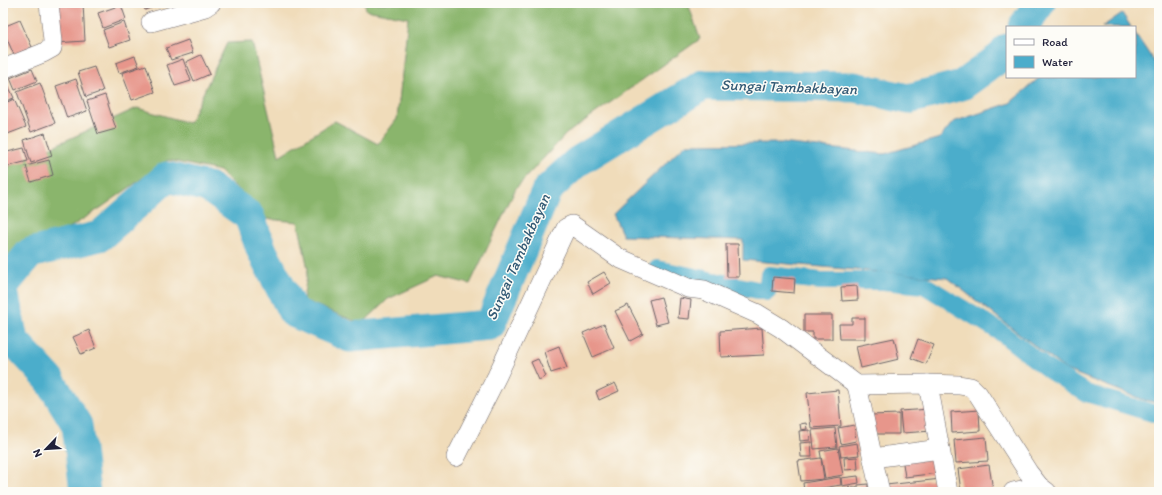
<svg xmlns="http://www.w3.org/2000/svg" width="1162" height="495" viewBox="0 0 1162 495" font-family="Itim,sans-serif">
<rect width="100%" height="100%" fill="#fdfcf7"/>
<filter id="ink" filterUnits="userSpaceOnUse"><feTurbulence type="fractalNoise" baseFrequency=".025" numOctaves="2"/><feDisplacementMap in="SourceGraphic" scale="8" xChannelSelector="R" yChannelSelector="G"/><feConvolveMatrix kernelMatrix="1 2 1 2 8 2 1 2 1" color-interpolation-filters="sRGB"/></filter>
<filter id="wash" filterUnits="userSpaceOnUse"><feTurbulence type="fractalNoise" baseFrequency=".012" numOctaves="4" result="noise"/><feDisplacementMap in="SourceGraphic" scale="16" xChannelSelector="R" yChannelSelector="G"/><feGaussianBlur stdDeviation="0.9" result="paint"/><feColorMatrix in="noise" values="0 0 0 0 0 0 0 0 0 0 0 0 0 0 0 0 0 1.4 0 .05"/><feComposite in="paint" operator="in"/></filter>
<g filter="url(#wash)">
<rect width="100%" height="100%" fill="#f0dcba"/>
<path fill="#8ab56c" stroke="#566c54" d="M365,3H688L700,39L566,134L516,188L470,284L438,276L388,299L362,324L303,300L308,269L298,222L267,219L220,171L168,160L102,207L30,253L3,265V169L137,108L189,123L227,43L252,42L279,156L335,121L378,144L397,119L408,18L366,10Z"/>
<g fill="#4cadcb" stroke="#376883">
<path d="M1122,13L1131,27H1102Z"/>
<path d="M1135,33L1159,69V160L1153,181L1159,192V403L1144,400L1066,370L947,278L743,260V240L623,236L613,214L686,144L781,143L884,154L940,138L953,122L1010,103L1040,77H1135Z"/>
</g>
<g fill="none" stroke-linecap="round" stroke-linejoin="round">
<path stroke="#4cadcb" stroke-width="18" d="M657,269L767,292L769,275L821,281H883L924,285L999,331L1049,370L1086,393L1159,415"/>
<g stroke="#4cadcb" stroke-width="31">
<path d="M1023,27L1040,3"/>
<path d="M3,286L30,253L100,236L167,177L208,187L249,216L262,251L293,312L350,337L490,325L547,190L577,162L703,85L855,87L908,99L962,85L1002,56L1007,49"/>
<path d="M3,291L13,340L49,379L77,425L85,492"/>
</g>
</g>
<g id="blocks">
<g fill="#e7968b">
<path d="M52,3H83L85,41L55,43Z"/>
<path d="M142,3H166L145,10Z"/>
<path d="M121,5L126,19L103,28L98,13Z"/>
<path d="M20,20L32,47L14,55L3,30V27Z"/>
<path d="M124,22L130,40L109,47L103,30Z"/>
<path d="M188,40L193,53L171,60L166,48Z"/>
<path d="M201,55L210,74L194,81L186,62Z"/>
<path d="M135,56L139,66L119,73L116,63Z"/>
<path d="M183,59L191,81L175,86L167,65Z"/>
<path d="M146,65L155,92L132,100L122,73Z"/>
<path d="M94,67L103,91L86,97L78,72Z"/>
<path d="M32,69L37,81L15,90L10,78Z"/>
<path d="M5,78L14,98L3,102V79Z"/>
<path d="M76,79L87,111L67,118L56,86Z"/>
<path d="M40,83L55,123L31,132L17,92Z"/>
<path d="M105,95L116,129L98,134L87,101Z"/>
<path d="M14,99L26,127L5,135L3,130V104Z"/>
<path d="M45,133L52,156L31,163L24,140Z"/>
<path d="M24,148L28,161L5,167L3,153Z"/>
<path d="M49,160L53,175L31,182L26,166Z"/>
<path d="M726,244H738L739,277H727Z"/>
<path d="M604,272L611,283L593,294L587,282Z"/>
<path d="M773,277L795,279L794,293L772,291Z"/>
<path d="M857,286L858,300L842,301L841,287Z"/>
<path d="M661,297L668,322L656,325L649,300Z"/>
<path d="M680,298L691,300L689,319L678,318Z"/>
<path d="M628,305L643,334L630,341L615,311Z"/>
<path d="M804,315H832V339H813V332H804Z"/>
<path d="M852,318H865V339H840L839,324H852Z"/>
<path d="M604,324L614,348L593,357L583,333Z"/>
<path d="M762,328L764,355L721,357L720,331Z"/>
<path d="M89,330L96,348L81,354L73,337Z"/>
<path d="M894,338L899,359L861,368L856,346Z"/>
<path d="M918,339L934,345L926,364L911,358Z"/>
<path d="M559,346L567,368L551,373L544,352Z"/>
<path d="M538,359L546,376L539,380L531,362Z"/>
<path d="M615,383L619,391L599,400L596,392Z"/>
<path d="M838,390L841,426L811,428L807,393Z"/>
<path d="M931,409L933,431L902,433L900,411Z"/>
<path d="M979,410L980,431L952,433L951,412Z"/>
<path d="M899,414V434H872L871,415Z"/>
<path d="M806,423L807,429L801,430L800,424Z"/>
<path d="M854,425L856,441L841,444L838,428Z"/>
<path d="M835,428L837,447L814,449L812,430Z"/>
<path d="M809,430L810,440L800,441L799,431Z"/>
<path d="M986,437L988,461L956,463L954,440Z"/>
<path d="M811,442L812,457H801L800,443Z"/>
<path d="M857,443L859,455L841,457L839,446Z"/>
<path d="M838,448L843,475L825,478L820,451Z"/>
<path d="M935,452L938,473L905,477L902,457Z"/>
<path d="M857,457L858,469L845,470L844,458Z"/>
<path d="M821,458L824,479L801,481L798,461Z"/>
<path d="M989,465L993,490L976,492H961L958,469Z"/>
<path d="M858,476L859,483L842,486L841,478Z"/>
<path d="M840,477L841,485L804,491L803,483Z"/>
<path d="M941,479L943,492H887L886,485Z"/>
<path d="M868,484V492H858V485Z"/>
<path d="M856,487L857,492H829V489Z"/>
</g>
</g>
</g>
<g filter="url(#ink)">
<use href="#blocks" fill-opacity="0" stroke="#6a6367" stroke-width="1"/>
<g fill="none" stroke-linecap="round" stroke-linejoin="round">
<g stroke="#6a6367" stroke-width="20">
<g id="minor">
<path d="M151,22L205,7L211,3"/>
<path d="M3,69L43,53L52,48L53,41L49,3"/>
<path d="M928,384L948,492"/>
<path d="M857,385L880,492"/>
<path d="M456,457L497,376L566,228L572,225L619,258L688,288L704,290L758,314L781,328L857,385L926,384L959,385L971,387L978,394L1028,472L1039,486L1047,492"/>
<path d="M873,458L940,449"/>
<path d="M1013,492L1039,486"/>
</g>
</g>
<path stroke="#6a6367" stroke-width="2.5" stroke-dasharray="3 3" stroke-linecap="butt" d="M1002,6L1005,3"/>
<use href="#minor" stroke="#fff" stroke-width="19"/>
</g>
</g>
<g text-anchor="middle" stroke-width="3" stroke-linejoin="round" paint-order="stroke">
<g font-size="15" font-style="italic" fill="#335a75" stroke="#fdfcf7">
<text transform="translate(789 87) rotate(2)" y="5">Sungai Tambakbayan</text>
<text transform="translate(518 257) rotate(-66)" y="5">Sungai Tambakbayan</text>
</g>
</g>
<rect width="1162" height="495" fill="none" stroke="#fdfcf7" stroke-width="16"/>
<rect x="1006" y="26" width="130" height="52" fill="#fdfcf7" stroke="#a5a5ac"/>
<rect x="1014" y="39" width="20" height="6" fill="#ffffff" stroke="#a5a5ac"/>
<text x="1042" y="46" font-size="12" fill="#22223b">Road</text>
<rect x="1014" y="56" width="20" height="12" fill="#4cadcb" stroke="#a5a5ac"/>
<text x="1042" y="66" font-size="12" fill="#22223b">Water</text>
<g transform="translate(46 449) rotate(245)" stroke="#fdfcf7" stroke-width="3" paint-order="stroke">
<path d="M0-3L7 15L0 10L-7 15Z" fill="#22223b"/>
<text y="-6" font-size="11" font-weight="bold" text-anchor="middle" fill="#22223b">N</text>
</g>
</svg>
